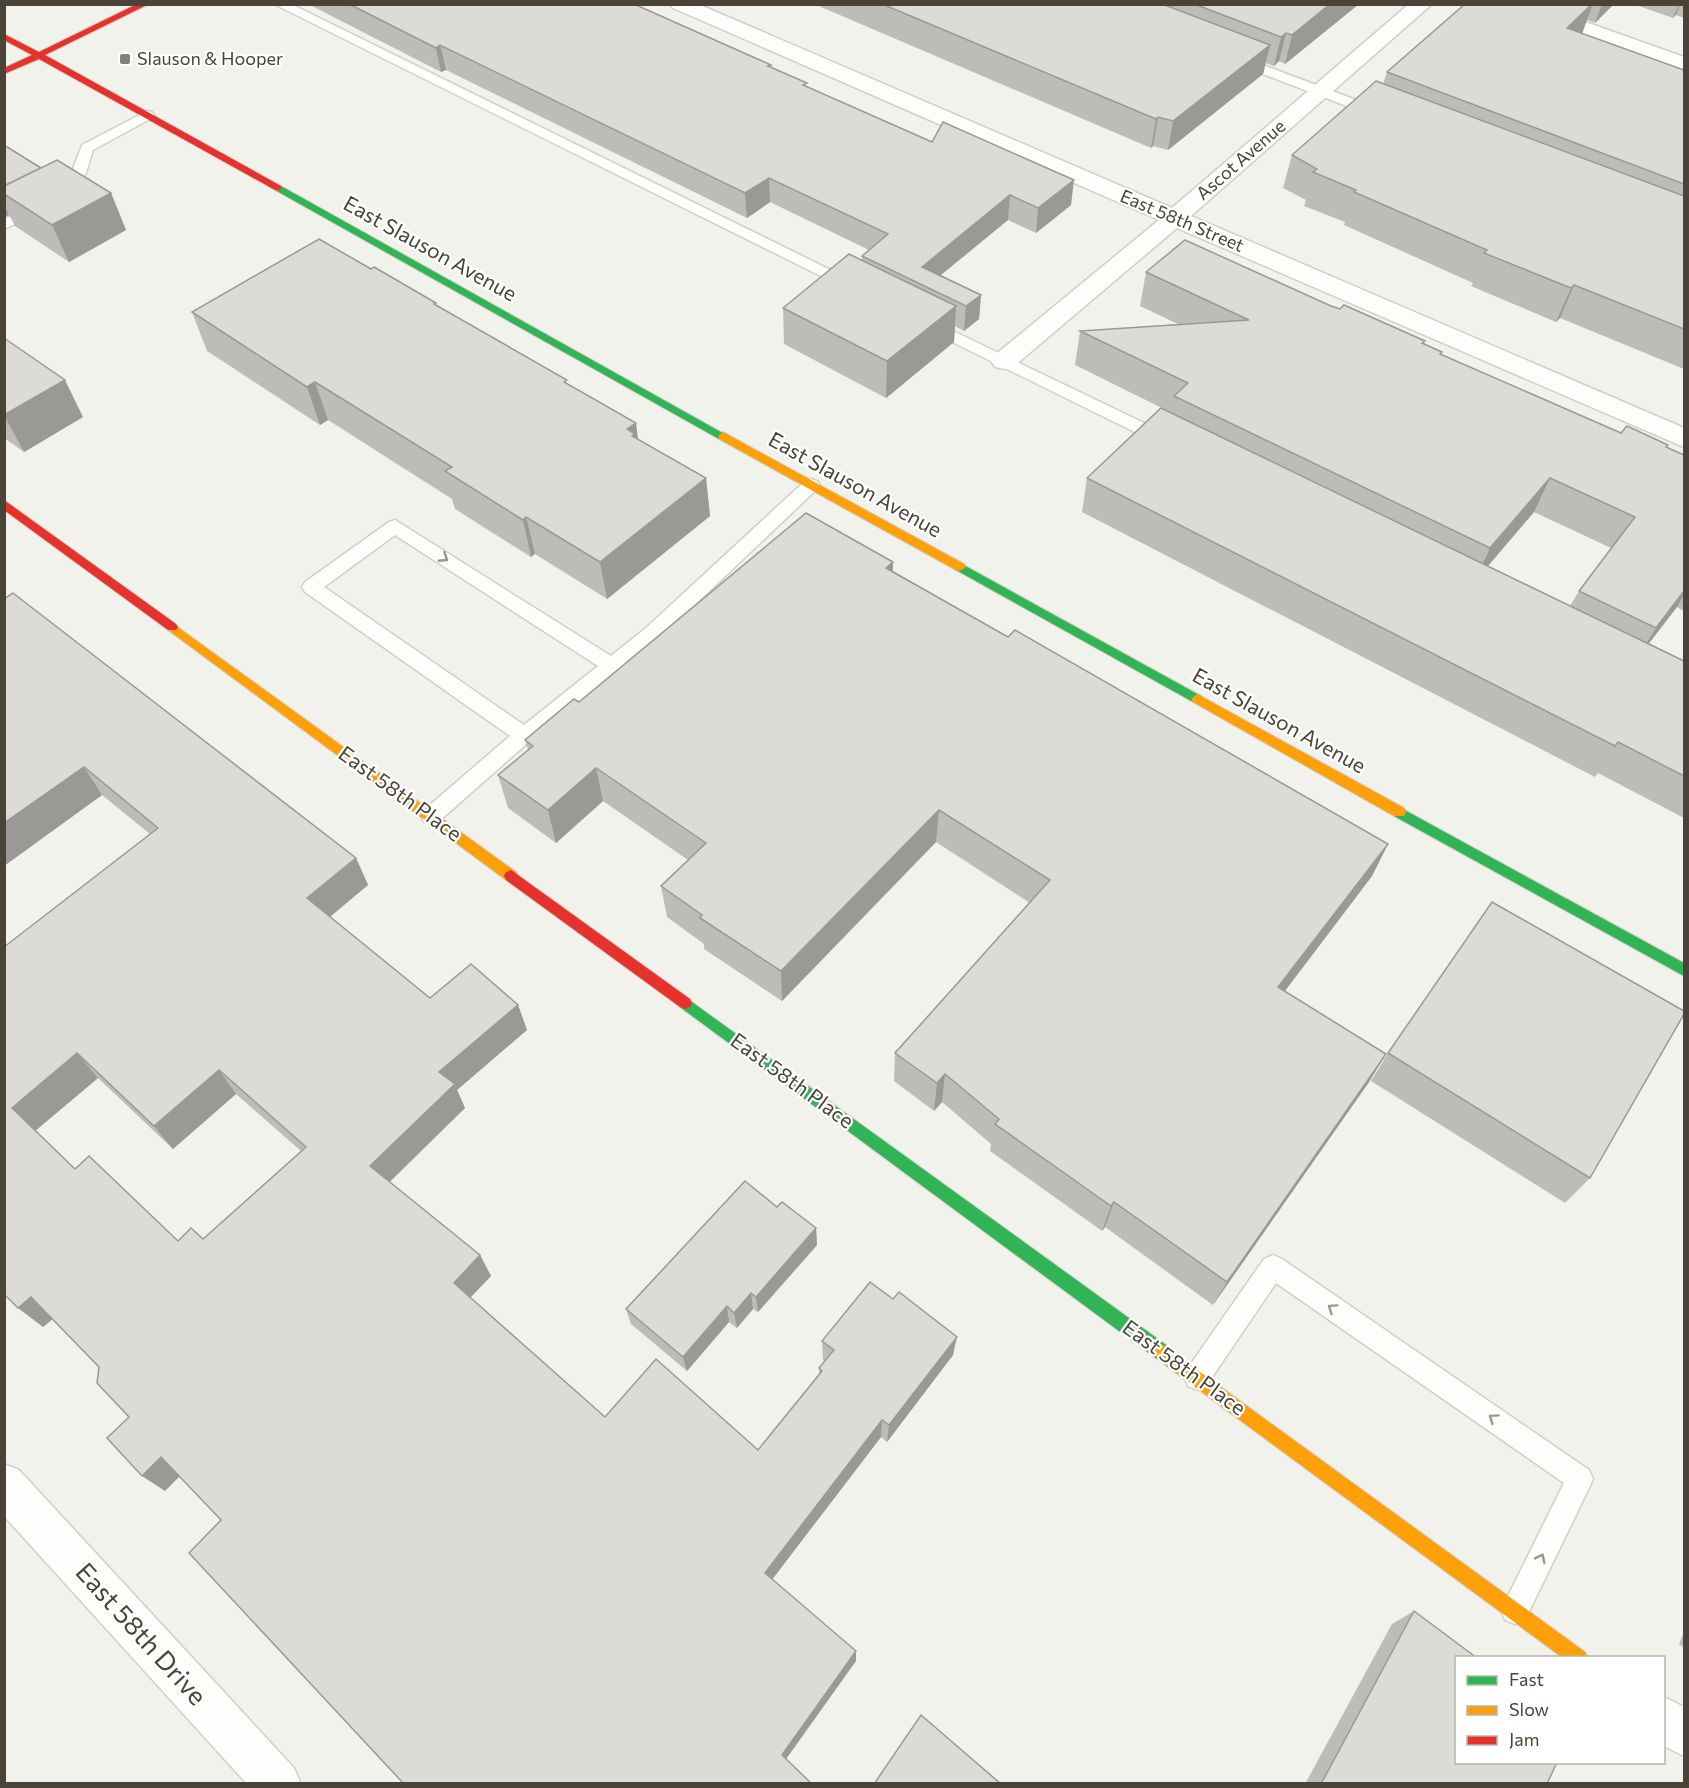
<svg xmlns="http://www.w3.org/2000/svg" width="1689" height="1788" viewBox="0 0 1689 1788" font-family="Commissioner,sans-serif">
<rect width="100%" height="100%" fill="#f2f2ed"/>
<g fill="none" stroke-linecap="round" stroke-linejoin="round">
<g stroke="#d0cfca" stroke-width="3">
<g id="lane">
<path d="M274,4H291L857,283L860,286L852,291L847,289Z"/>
<path d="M1239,56L1383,110L1385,113L1378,117L1373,116L1234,63L1232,60L1234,57Z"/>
<path d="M147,111L152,112L154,115L152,118L93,150C87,167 82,203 58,197L56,194L66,187L82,145Z"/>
<path d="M36,205L43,209L41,212L4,229V219Z"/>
<path d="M928,319L1173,437L1175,441L1173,445H1161L922,327L920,324L922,321Z"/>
<path d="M811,479L817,481L820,485L817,489L660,638L531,740L438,822L431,824L424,822L421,816L424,810L510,736L305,592L302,587L305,582L389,522L395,520L611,656L646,628L805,481ZM395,535L598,666L524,725L324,587Z"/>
<path d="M1273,1255L1282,1259L1589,1470L1593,1479L1589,1488L1525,1620L1515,1624L1505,1620L1501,1610L1564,1483L1276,1283L1206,1386L1197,1390L1188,1386L1184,1377L1188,1368L1264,1259Z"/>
</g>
</g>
<g stroke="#d0cfca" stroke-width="3">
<g id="street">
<path d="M670,4H698L1172,208L1409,4H1432L1191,216L1684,428V447L1177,228L1013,367L1004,369L995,367L991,361L995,355L1159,220L673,8Z"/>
<path d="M1504,4H1535L1684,57V70L1507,8Z"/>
<path d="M4,1464L19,1470L294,1768L301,1784H247L4,1516Z"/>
<path d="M1664,1697L1684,1707V1756L1664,1746Z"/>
</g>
</g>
<g stroke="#d2cfc3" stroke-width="2">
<g id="fast">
<path d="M275,186H281L728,436L727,439H719L275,190Z"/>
<path d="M960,563L1201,696L1203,699L1201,702H1193L956,570L954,567L956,564Z"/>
<path d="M1399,807L1684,963V976L1394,816L1392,812L1394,808Z"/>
<path d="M685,997L1169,1347L1171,1353L1169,1359L1163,1361L1157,1359L680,1007L678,1003L680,999Z"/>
</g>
</g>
<g stroke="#d2cfc3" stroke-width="2">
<g id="slow">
<path d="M723,432L964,564L966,567L960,571L956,570L719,439L718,436Z"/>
<path d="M172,623L516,872L518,876L516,880H506L168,630L166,627L168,624Z"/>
<path d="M1197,694L1404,808L1406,812L1404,816H1394L1193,702L1191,699Z"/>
<path d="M1163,1345L1585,1652L1588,1658H1563L1157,1359L1155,1353L1157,1347Z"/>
</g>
</g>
<g stroke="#d2cfc3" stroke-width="2">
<g id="jam">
<path d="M137,4H149L45,55L281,186V190H275L39,59L4,74V68L32,55L4,40V34L39,52Z"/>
<path d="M4,500L176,624L178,627L176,630H168L4,510Z"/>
<path d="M511,870L690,999L692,1003L690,1007L685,1009L680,1007L506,880L504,876L506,872Z"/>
</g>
</g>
<use href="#lane" fill="#fdfdfc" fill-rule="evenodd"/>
<use href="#street" fill="#fdfdfc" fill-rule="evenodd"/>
<use href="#fast" fill="#30b455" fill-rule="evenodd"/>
<use href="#slow" fill="#ff9f0a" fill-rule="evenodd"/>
<use href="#jam" fill="#e5322d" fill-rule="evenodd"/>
</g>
<g fill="#bdbcb7" fill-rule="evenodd">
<path d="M308,4H634L771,65V67L807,87L1071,205L1036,233L1008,220L941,275L981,295L979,319L964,331L955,326L954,342L886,398L784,344L783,308L862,260V256L869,250L770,202L747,218L446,70L441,72Z"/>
<path d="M814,4H1359L1285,64L1279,61L1274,66L1266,63L1263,74L1168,150L1153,146L1151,148Z"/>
<path d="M1465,4H1614L1595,23L1587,20L1582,34L1684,70V369L1560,318L1556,322L1471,286L1473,283L1344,225L1345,222L1304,206L1306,200L1283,188L1292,155L1383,84L1387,72Z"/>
<path d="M1633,4H1684V18L1676,15L1673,18Z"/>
<path d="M4,145L41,168L111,193L126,230L69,262L15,226L9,215L4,217Z"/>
<path d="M1146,272L1331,306L1425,341L1423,344L1441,354L1621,433L1668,445L1666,447L1684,455V611L1677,607L1649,643L1684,661V818L1598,773L1595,777L1082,512L1087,478L1170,412L1075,365L1080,331L1178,324L1140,306ZM1534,512L1611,548L1579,591L1570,606L1488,566Z"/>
<path d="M436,305L568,385L638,439L706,478L710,516L607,599L535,554L531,557L455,509L452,499L328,420L320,425L207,351L192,312Z"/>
<path d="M4,338L83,417L24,452L4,438Z"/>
<path d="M893,562V571L1008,637L1388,844L1372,876L1285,991L1386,1054L1369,1082L1213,1305L1105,1227L1102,1231L990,1151L991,1144L942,1102L934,1111L894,1081L895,1053L1030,903L936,842L782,1001L704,949V944L667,917L661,886L688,860L603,801L556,843L508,808L498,775L528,750L525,740L579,702Z"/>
<path d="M4,599L356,858L368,885L330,917L430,998L518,1005L527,1030L457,1090L465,1108L390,1182L480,1255L491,1276L470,1298L605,1417L758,1450L819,1375V1368L825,1361L823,1360L822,1341L953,1355L887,1442L881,1437L772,1579L856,1661L221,1520L179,1476L165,1491L129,1417L99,1367L53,1319L43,1327L4,947L150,834L102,795L4,866ZM98,1078L173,1149L236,1094L301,1151L203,1239L178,1241L75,1169L35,1131Z"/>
<path d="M1388,1053L1590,1178L1565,1203L1371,1081Z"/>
<path d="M777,1207L816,1228L817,1245L758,1312L753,1309L737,1328L729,1322L687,1371L631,1324L626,1309Z"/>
<path d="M1414,1611L1547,1784H1305L1392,1624Z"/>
<path d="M1684,1632V1648L1679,1644Z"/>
</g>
<g fill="#9a9995">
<path d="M1330,4H1359L1285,64L1292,35Z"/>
<path d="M1593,4L1581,36L1567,28Z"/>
<path d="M1602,4H1614L1595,23Z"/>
<path d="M1679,4H1680L1676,15L1673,18Z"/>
<path d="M1286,33L1279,61L1274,66L1281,37Z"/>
<path d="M440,45L446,70L441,72L436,48Z"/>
<path d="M1270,45L1263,74L1168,150L1173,121Z"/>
<path d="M1158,117L1153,146L1151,148L1156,119Z"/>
<path d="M769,178L770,202L747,218L745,193Z"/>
<path d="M1074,180L1071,205L1036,233L1038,208Z"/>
<path d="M111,193L126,230L69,262L52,225Z"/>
<path d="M1010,195L1008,220L926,287L922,267Z"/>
<path d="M4,205L9,215L4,217Z"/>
<path d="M1574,285L1560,318L1556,322L1571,288Z"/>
<path d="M981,295L979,319L964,331L966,306Z"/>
<path d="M956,306L954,342L886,398L887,361Z"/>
<path d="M65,380L83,417L24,452L4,415Z"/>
<path d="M315,382L328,420L320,425L307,387Z"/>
<path d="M636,423L641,461L627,429Z"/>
<path d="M706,478L710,516L607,599L600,562Z"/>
<path d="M1550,478L1534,512L1475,581L1490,548Z"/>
<path d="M526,517L535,554L531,557L523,520Z"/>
<path d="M893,562L892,597L886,568Z"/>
<path d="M1684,591V595L1677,607L1636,660L1656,628Z"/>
<path d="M84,767L102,795L4,866V823Z"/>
<path d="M596,768L603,801L556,843L548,810Z"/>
<path d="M939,810L936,842L782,1001L781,971Z"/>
<path d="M1388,844L1372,876L1265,1017L1278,987Z"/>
<path d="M356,858L368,885L321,924L307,898Z"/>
<path d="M518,1005L527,1030L457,1090L465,1108L383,1188L370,1166L439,1072Z"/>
<path d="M77,1053L98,1078L35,1131L12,1108Z"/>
<path d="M1386,1054L1369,1082L1213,1305L1227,1282Z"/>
<path d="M219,1070L236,1094L173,1149L154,1126Z"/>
<path d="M945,1074L942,1102L934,1111L937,1083Z"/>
<path d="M1114,1202L1105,1227L1102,1231L1111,1206Z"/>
<path d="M816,1228L817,1245L758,1312L756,1297Z"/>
<path d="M480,1255L491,1276L465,1303L454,1283Z"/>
<path d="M751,1293L753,1309L737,1328L734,1313Z"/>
<path d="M31,1297L56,1316L43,1327L18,1308Z"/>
<path d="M727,1306L729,1322L687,1371L683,1357Z"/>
<path d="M957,1337L953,1355L887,1442L889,1425Z"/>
<path d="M882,1420L881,1437L768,1585L765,1573Z"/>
<path d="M161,1457L183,1473L165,1491L142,1476Z"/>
<path d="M856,1651V1661L784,1762L782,1755Z"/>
</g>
<g fill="#dcdbd5" stroke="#9a9995" stroke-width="1.5" fill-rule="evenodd">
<path d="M349,4H634L771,65L768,66L807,83L803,85L932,142L943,122L1074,180L1038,208L1010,195L922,267L981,295L966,306L862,256L888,234L769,178L745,193L440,45L436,48Z"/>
<path d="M882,4H1162L1270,45L1173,121L1158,117L1156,119Z"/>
<path d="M1194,4H1330L1292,35L1286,33L1281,37Z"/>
<path d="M1465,4H1592L1567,28L1684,70V184L1387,72Z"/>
<path d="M1376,81L1684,196V329L1574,285L1571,288L1484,253L1487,250L1354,192L1356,190L1313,172L1317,169L1292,155Z"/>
<path d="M4,145L41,168L4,186Z"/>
<path d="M57,160L111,193L52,225L4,194V186Z"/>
<path d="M319,239L371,269L374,267L436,303L434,304L567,380L564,382L636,423L627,429L635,434L632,436L706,478L600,562L526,517L523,520L445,471L452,467L315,382L307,387L192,312Z"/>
<path d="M1185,240L1331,306L1340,309L1344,305L1425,341L1422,343L1442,352L1440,354L1621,433L1627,426L1668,445L1666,447L1684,455V591L1656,628L1579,591L1635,517L1550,478L1490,548L1174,396L1188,383L1080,331L1249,320L1146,272Z"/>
<path d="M849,254L956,306L887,361L783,308Z"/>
<path d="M4,338L65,380L4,415Z"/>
<path d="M1161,408L1684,661V776L1618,742L1615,746L1087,478Z"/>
<path d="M806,513L893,562L886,568L1008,637L1015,630L1388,844L1278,987L1386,1054L1227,1282L1114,1202L1111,1206L995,1124L999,1119L945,1074L937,1083L895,1053L1050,880L939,810L781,971L700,918L702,915L661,886L706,843L596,768L548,810L498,775L533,746L525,740L574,699L579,702Z"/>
<path d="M13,593L356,858L307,898L430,998L471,964L518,1005L439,1072L455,1084L370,1166L480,1255L454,1283L605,1417L656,1359L758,1450L822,1371L819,1368L834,1350L822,1341L870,1282L893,1299L899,1292L957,1337L889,1425L882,1420L765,1573L856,1651L782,1755L812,1784H404L189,1553L221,1520L161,1457L142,1476L107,1438L129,1417L97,1383L99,1367L31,1297L18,1308L4,1294V947L158,828L84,767L4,823V599ZM77,1053L154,1126L219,1070L306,1147L203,1239L191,1228L178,1241L89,1156L75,1169L12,1108Z"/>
<path d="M1492,902L1684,1011V1014L1590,1178L1388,1053Z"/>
<path d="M745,1181L777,1207L782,1202L816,1228L756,1297L751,1293L734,1313L727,1306L683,1357L626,1309Z"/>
<path d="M1414,1611L1477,1658H1456V1762H1557L1547,1784H1321Z"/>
<path d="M921,1715L1001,1784H874Z"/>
</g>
<defs><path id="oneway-chevron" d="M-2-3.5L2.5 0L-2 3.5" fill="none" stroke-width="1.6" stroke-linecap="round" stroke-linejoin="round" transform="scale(1.5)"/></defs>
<g stroke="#9a9790">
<use href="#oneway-chevron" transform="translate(444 558) rotate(33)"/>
<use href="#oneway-chevron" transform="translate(1332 1308) rotate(-145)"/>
<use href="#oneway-chevron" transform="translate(1493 1418) rotate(-145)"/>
<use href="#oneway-chevron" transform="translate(1541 1558) rotate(-64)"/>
</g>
<rect fill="#848177" stroke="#fff" stroke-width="2" x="119" y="53" width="12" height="12" rx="3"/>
<g text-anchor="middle" stroke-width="4.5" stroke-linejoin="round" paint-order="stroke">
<g font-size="18" fill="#494437" stroke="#fff" text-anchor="start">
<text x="137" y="65">Slauson &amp; Hooper</text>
</g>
<g font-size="18" fill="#494437" stroke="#fff">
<text transform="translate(1241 160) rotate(-41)" y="6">Ascot Avenue</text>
<text transform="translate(1182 221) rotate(23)" y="6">East 58th Street</text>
</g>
<g font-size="21" fill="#494437" stroke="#fff">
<text transform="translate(430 249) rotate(29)" y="7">East Slauson Avenue</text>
<text transform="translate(855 485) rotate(29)" y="7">East Slauson Avenue</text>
<text transform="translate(1279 721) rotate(29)" y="7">East Slauson Avenue</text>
<text transform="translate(400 794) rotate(36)" y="7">East 58th Place</text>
<text transform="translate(792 1081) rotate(36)" y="7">East 58th Place</text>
<text transform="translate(1184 1368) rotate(36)" y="7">East 58th Place</text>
</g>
<g font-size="26" fill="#494437" stroke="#fff">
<text transform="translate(141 1634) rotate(48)" y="9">East 58th Drive</text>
</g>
</g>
<rect width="1689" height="1788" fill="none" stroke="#494437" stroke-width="12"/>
<rect x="1455" y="1656" width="210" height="108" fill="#ffffff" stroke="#b6b4af" stroke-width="1.5"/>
<rect x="1467" y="1676" width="30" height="9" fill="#30b455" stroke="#b6b4af" stroke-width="1.5"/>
<text x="1509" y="1686" font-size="18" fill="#494437">Fast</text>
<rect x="1467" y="1706" width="30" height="9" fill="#ff9f0a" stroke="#b6b4af" stroke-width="1.5"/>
<text x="1509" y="1716" font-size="18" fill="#494437">Slow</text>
<rect x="1467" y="1736" width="30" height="9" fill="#e5322d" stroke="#b6b4af" stroke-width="1.5"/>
<text x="1509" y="1746" font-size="18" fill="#494437">Jam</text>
</svg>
